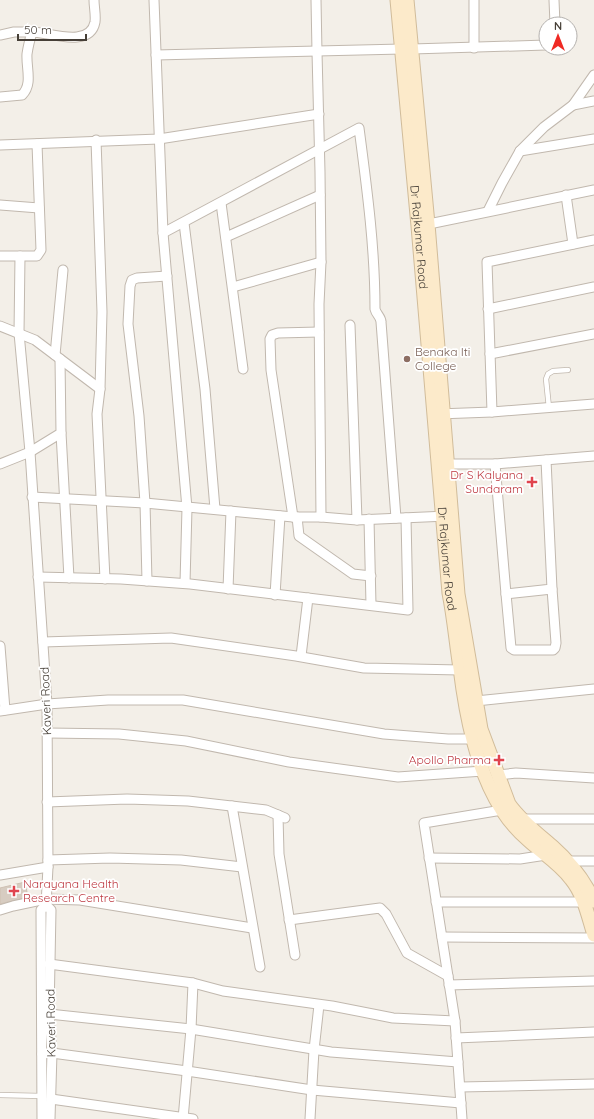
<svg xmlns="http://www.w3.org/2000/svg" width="594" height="1119" viewBox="0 0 594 1119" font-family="Quicksand,sans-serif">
<rect width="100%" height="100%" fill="#f3efe8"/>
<path fill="#d7ccc1" stroke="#cfc0b2" d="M25,882L28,897L0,904V888Z"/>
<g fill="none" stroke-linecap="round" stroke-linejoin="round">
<g stroke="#c1b8ae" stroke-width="6">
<g id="service">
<path d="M549,408L546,379L548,374L553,371L568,370"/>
<path d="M0,1095L42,1096"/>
</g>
</g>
<g stroke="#c1b8ae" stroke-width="11">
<g id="minor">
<path d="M154,0L163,233L187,508L185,583"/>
<path d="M316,0L317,52L320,172L321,262L319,304L321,517"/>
<path d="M474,0V48"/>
<path d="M554,0L555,24"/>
<path d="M0,35L14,32H32"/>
<path d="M412,49L546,45"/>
<path d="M156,55L402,49"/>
<path d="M0,97L22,95C33,84 26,68 27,54C28,47 30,39 32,32C48,32 90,49 95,22C96,15 94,7 94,0"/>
<path d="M573,105L594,101"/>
<path d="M96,140L102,312L100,389L97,414L105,579"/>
<path d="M0,145L159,139L319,114"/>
<path d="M520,151L594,139"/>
<path d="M566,195L573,244"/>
<path d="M221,203L243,369"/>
<path d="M0,205L39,208"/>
<path d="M488,211L502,183L520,151L544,127L573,105L594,75"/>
<path d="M184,223L205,389L215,509"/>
<path d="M424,225L594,190"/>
<path d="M163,233L359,128C367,189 375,248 375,309C376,314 381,317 381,322L396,518"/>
<path d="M226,237L320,195"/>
<path d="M0,256H37L41,250L37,144"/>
<path d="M20,256L19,333L30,452L47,704L48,867L46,905L41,910L42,1119"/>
<path d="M233,287L321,262"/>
<path d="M488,309L594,287"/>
<path d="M350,325L357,520"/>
<path d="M0,326L35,340L100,389"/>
<path d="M490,354L594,334"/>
<path d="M55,355L63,270"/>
<path d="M492,412L487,262L594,240"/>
<path d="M438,414L492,412L594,404"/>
<path d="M61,433L69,578"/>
<path d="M0,464L30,452L61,433L60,359"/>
<path d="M448,464H495L594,456"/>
<path d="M495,464L506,594L552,589L546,460"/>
<path d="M32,497L145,503L293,517H321L357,520L447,516"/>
<path d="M293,517L271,370L270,339L272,335L278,333L319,332"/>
<path d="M297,517L299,536L353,574L371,576"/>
<path d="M369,519L371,605"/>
<path d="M38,577L121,579L190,584L408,610L406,518"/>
<path d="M147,581L145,503L139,416L128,324L130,286L132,280L137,278L167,276"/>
<path d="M228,589L231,511"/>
<path d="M506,594L511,648L514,650H553L555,648L556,643L552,589"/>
<path d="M275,595L280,516"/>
<path d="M43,642L171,638L296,656L364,668L460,670"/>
<path d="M0,646L5,710"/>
<path d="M301,656L308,598"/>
<path d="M476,701L594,689"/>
<path d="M0,711L47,704L108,700H183L384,734L448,739H473"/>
<path d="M48,733L119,734L186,741L289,762L398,777L483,771"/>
<path d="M498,775L516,773L594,778"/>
<path d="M47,802L127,799L188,801L266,810L285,818"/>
<path d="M232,806L260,967"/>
<path d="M278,815L279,854L295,955"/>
<path d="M523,819H594"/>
<path d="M429,858L520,859L546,855"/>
<path d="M48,860L110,858L181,860L242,867"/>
<path d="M568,861H594"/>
<path d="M0,875L48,867"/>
<path d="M436,902H584"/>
<path d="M46,905L51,910L49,1014L52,1053L50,1119"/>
<path d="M0,910L13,906L46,899L80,900L252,928"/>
<path d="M289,920L380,908L386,914L407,953L448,976"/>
<path d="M442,937L594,938"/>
<path d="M49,964L193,983L223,991L332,1006L393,1018L455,1021"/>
<path d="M449,985L594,981"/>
<path d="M49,1014L191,1029L331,1052L458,1062"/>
<path d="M456,1038L594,1032"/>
<path d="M42,1054L52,1053L187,1071L312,1090L461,1103"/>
<path d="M460,1087L594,1084"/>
<path d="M51,1099L193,1119"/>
<path d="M183,1119L191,1029L193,983"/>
<path d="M310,1119L314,1050L319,1005"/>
<path d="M462,1119L455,1021L424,823L502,810"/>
</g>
</g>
<g stroke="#d1bc9a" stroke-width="15">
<g id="secondary">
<path id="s1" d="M397,0L418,226L449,593C454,618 456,643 460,668C466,716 476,769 502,810C509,821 519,832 528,840C542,853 559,863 571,879C584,895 588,916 594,935"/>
<path d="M407,0L428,224L458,594L481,729L509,804C521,821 538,834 553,847C571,863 584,880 594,901"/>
</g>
</g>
<use href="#service" stroke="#fff" stroke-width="4.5"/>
<use href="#minor" stroke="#fff" stroke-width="9"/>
<use href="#secondary" stroke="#fceaca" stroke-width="13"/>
</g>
<circle fill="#8d6e63" stroke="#fff" stroke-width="1.5" cx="407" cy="359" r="4"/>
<g fill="#e0444e" stroke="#fff" stroke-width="1.5">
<path d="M530 476h4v4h4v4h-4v4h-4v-4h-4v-4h4z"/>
<path d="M497 754h4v4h4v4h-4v4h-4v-4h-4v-4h4z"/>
<path d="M12 885h4v4h4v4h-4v4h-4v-4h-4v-4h4z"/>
</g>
<g text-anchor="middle" stroke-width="3.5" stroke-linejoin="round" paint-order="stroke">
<g font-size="12" fill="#463f37" stroke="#fff">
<text dy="4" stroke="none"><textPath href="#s1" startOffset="238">Dr Rajkumar Road</textPath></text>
<text dy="4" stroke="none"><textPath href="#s1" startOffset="561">Dr Rajkumar Road</textPath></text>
<text transform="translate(46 701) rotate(-92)" y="4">Kaveri Road</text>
<text transform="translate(51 1023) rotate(-91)" y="4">Kaveri Road</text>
</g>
<g font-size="12" fill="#785e54" stroke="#fff" text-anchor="start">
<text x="415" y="356">Benaka Iti<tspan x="415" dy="14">College</tspan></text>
</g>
<g font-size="12" fill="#be3a42" stroke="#fff" text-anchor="end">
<text x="523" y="479">Dr S Kalyana<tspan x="523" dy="14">Sundaram</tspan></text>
<text x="491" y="764">Apollo Pharma</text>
<text x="23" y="888" text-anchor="start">Narayana Health<tspan x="23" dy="14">Research Centre</tspan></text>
</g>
</g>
<g transform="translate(558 36)"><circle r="19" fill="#ffffff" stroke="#b5b2af"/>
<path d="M0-3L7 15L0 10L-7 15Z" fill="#ef2a24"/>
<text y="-6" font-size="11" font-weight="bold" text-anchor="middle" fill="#463f37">N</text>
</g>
<path d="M18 34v6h68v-6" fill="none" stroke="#463f37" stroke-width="2"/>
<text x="24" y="34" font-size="12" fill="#463f37" stroke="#ffffff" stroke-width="3" paint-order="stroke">50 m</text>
</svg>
